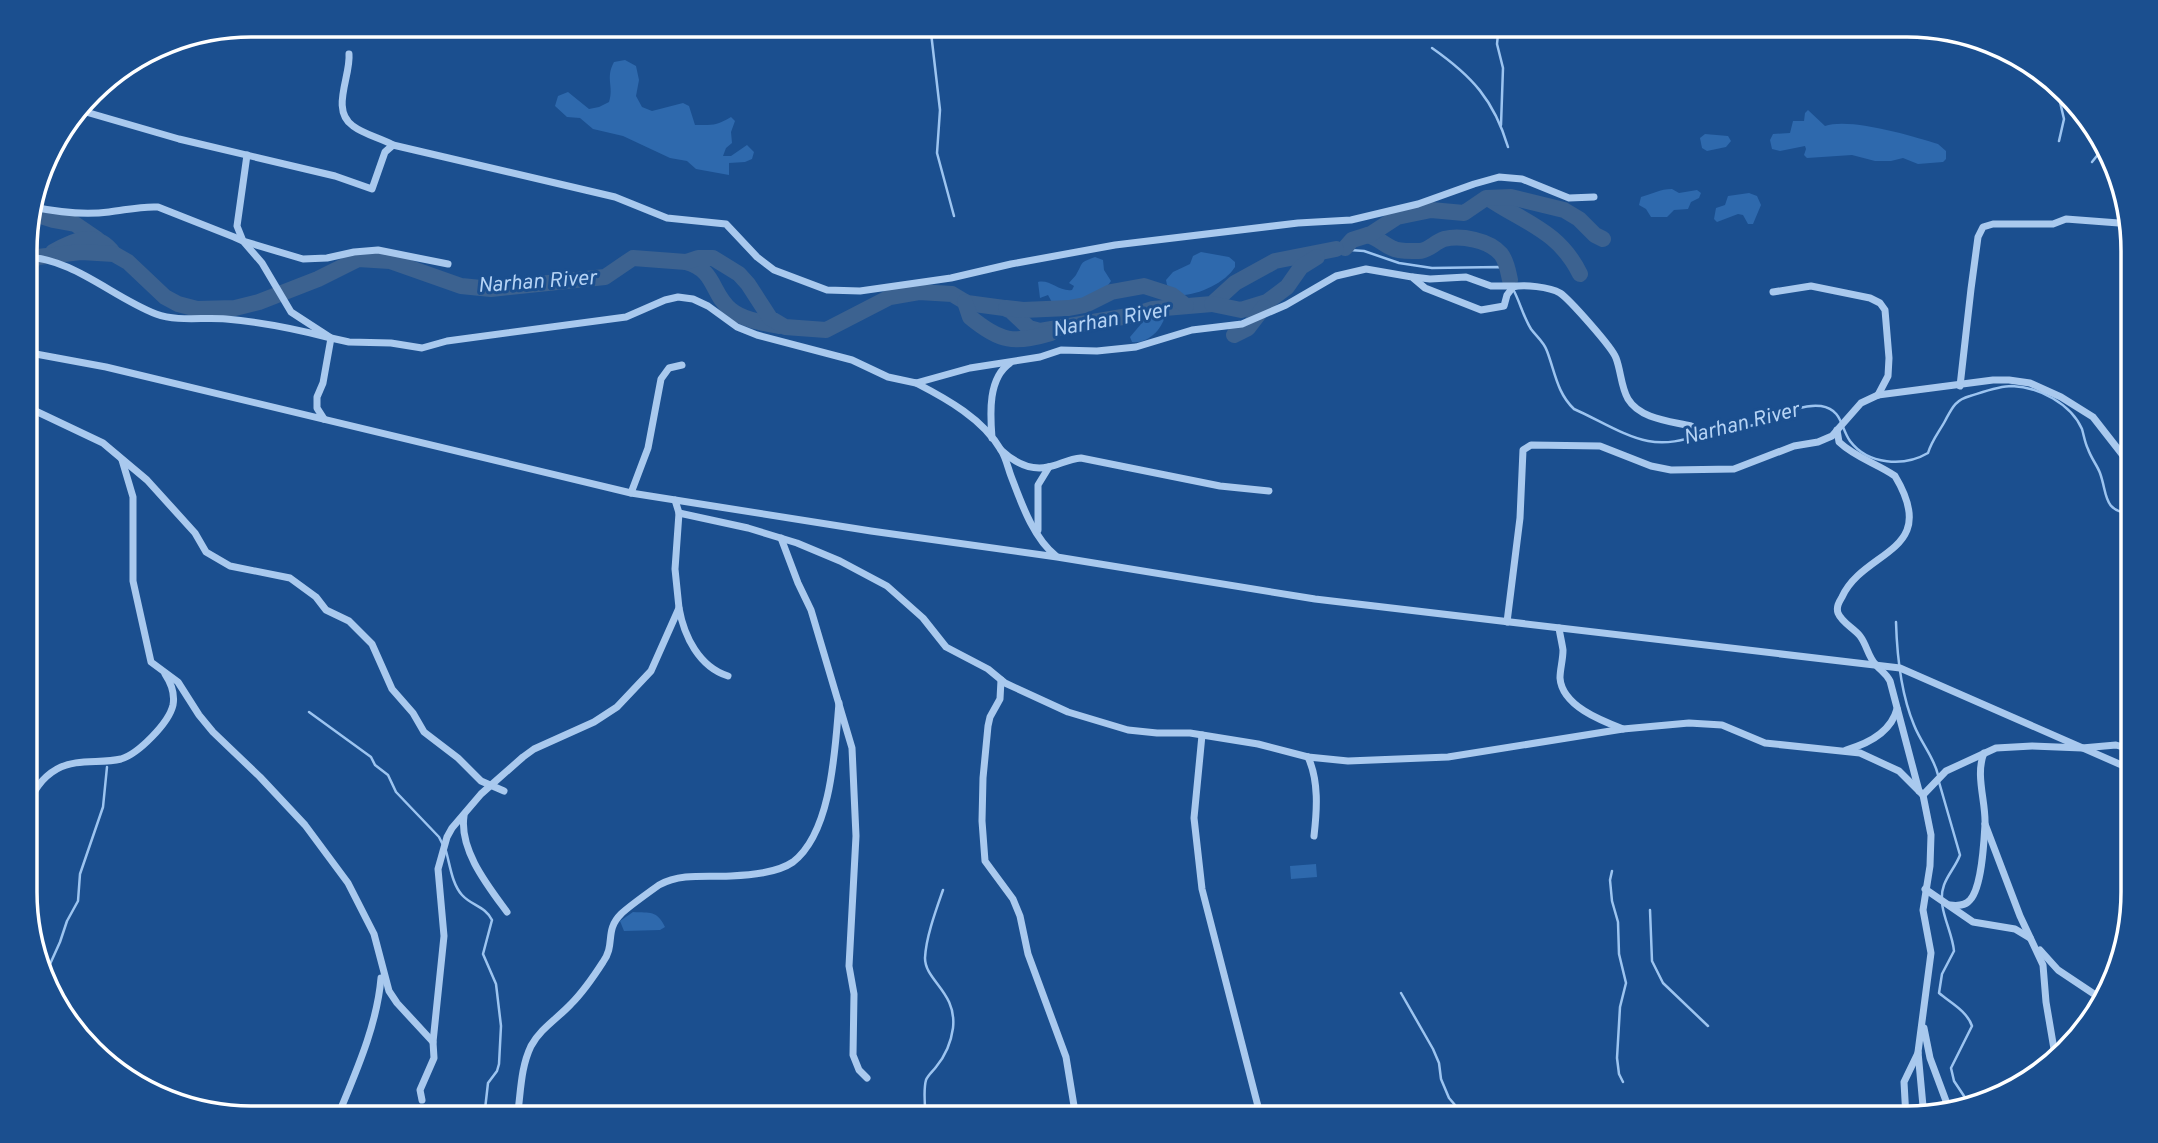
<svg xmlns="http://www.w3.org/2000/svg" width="2158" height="1143" viewBox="0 0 2158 1143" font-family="Overpass,sans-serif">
<rect width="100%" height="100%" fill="#1b4f8f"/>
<g fill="#2e69ad">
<path d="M625,60L636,66L639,80L636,96L642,107L652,111L683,103L689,106L695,125C713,125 716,126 731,117L735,121L731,132L732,143L726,148L723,156H731L747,145L754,152L752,159L745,162L729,163V175L696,169L687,161L670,158L623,136L593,129L580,118L567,117L555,106L558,96L568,92L589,109L599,107L609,102C614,86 605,78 614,62Z"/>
<path d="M1808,110L1825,126C1849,117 1913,136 1938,144L1946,151V159L1943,162L1918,164L1903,158L1891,161H1875L1852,155L1807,158L1804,155L1806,149L1805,146L1780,151L1772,149L1770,140L1773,134L1790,133L1793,121H1804L1805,113Z"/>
<path d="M1705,134L1728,136L1731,141L1726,147L1707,151L1702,148L1700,138Z"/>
<path d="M1672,189L1679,193L1697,190L1701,193L1699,198L1691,202L1688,209L1674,210L1667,217H1651L1646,209L1639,205L1641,197C1652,194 1660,189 1672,189Z"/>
<path d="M1749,193L1757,196L1761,205L1753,224H1748L1743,215L1738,214L1717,222L1714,219L1716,208L1725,205L1728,196Z"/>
<path d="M1201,252L1229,257L1235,262V267C1225,283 1197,296 1179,295L1167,285L1166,280L1173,272L1190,264L1193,256Z"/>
<path d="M1095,257L1103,260L1104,270L1111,281C1100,298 1074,310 1054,306L1048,295L1040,298L1038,282C1050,279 1059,292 1072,290L1074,286L1069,283C1071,280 1074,278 1076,275C1084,261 1079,263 1095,257Z"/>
<path d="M1159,313L1165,316C1161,331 1147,344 1132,342L1130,337L1147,317Z"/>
<path d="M1316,864L1317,877L1291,879L1290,866Z"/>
<path d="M633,912C650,913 657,910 665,927L660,930L624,931L620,921Z"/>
</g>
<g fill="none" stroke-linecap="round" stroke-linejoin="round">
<g stroke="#9cc4f0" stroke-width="2.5">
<path d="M930,24L940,110L937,153L954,216"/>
<path d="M1499,24L1497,44L1503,68L1501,125"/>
<path d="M1432,48C1472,76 1494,100 1508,147"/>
<path d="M2021,59L2022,64L2060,102L2064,119L2059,141"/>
<path d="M2092,162L2104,147"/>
<path d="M1336,249L1364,251L1399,263L1432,268L1499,267L1505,271L1510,281"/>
<path d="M1513,289C1520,302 1523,316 1531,329C1536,336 1544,342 1547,351C1555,372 1557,393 1574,409C1597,419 1625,437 1648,441C1673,446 1694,436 1717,431C1729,429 1741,428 1754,425C1774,419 1799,403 1821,406C1843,410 1840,427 1850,441C1868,465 1904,467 1928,453C1932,440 1939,432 1945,421C1952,408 1955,400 1970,396C1983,392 1999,386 2012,386C2039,387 2071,404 2082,429C2084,436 2085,443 2088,449C2091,458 2097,465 2100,473C2108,495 2102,511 2132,514"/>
<path d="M1896,622C1897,656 1901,694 1914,725C1921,743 1934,757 1938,775"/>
<path d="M309,712L371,757L375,765L388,775L396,792L439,837L443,845"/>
<path d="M1939,782L1960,855C1956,866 1948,874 1944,885C1936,907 1952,929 1954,951L1942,974L1939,993C1951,1003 1967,1011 1972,1026L1951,1068L1954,1081L1968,1102"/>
<path d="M446,851C450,865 452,884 462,895C472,906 485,906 492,920L483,954L496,984L501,1026L499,1064L497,1071L488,1083L484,1118"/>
<path d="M1612,871L1610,880L1612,901L1618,922L1619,954L1626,983L1620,1007L1617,1058L1619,1074L1623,1082"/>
<path d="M1650,910L1652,961L1663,983L1708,1026"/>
<path d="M46,973L60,942L67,921L78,901L80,874L103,807L107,767"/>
<path d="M1401,993L1433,1049L1439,1063L1441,1079L1449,1098L1455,1105L1458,1118"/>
<path d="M926,1118C925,1107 923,1091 926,1080C928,1075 933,1071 936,1067C946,1055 951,1043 953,1028C957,992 925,981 925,958C926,937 936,910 943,890"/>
</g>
<g stroke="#3c6290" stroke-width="16">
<path d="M1488,198C1525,223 1559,231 1580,274"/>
<path d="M31,213L53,220L75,224L97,239"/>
<path d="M1368,235C1378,238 1383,244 1392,248C1399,252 1411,251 1419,251C1428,251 1435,242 1444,239C1461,235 1489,240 1501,254C1507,262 1508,271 1510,280"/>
<path d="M1345,248L1352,240L1371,234L1397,217L1431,210L1464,213L1486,198L1511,197L1564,210L1579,219L1595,235L1603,239"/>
<path d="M53,252C75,239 97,230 114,254"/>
<path d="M686,262C716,270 711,294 731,310C743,320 764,323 779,326"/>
<path d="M25,272L33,260L38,257L81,252L114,254L128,262L165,297L178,304L197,309L235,308L259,302L318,279L358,259L390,261L461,286L491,289L605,277L633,258L686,262L698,258H713L739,274L748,284L770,318L785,327L826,330L890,297L919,292L952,294L967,303L1004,308L1011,311L1029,328L1040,331L1134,315L1153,309L1212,304L1235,283L1275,261L1336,249"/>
<path d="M965,302L970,317C1000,342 1014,344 1051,333"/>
<path d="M1212,304L1241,310L1267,302L1287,287L1301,267L1317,257"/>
<path d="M1006,308L1023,310L1069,308L1085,305L1111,292L1144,286L1172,295L1186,306"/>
<path d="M1234,335L1248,328L1264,307"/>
</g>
<g stroke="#a9c9ee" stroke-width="7">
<path d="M349,54C351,76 330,110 353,126C365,135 381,138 393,145"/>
<path d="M79,110L179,139L335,176L372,189L385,152L393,145L615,197L667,218L726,224L757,257L774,270L827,290L860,291L951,278L1011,264L1115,245L1298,223L1351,220L1418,204L1474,184L1499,177L1522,179L1569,198L1594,197"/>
<path d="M247,155L237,226L243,241L303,259L327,258L354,252L378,250L448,264"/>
<path d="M33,207C57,212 84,215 109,212C126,210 141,206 158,207L234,237L243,241L262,263L291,312L331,338L349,342L391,343L422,348L447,341L626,317L665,300L678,297L693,299L708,306L737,327L757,335L852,360L888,377L916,383L970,368L1040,357L1061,350L1097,351L1136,347L1192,330L1242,324L1286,305L1336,276L1366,269L1412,277L1425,288L1481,310L1504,306L1507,295L1513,287C1523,284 1550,287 1560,293C1569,299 1612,347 1616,358C1621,371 1621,387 1628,399C1640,419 1670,421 1691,426"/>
<path d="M25,257C73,258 112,297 156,314C178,322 203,317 226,319C261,322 296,329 331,338L323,383L317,397V408L324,419"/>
<path d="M1413,277L1430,279L1466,277L1491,286H1515"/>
<path d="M1773,292L1811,286L1870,298L1880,303L1885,310L1889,358L1888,376L1878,395"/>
<path d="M25,352L106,367L631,493L871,531L1057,557L1315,599L1900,668L2133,770"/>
<path d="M916,383C947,399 983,419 1001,450C1006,458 1008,468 1011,476C1021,502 1033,538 1056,556"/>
<path d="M1960,386L1971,289L1978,237L1983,227L1993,224H2053L2066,219L2132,224"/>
<path d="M25,406L103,443L147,480L195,533L206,552L230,566L290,578L316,597L326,610L349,621L372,644L392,689L413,713L424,732L458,758L481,781L504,791"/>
<path d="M1837,430L1839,442C1856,458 1876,463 1895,476C1941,553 1864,549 1842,597C1839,602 1836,607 1838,613C1842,623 1854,628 1860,636C1867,645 1868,657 1876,665C1881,671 1886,673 1890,681L1919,791"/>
<path d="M992,438C990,413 988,378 1010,363"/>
<path d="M1001,450C1014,462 1030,471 1048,467C1059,465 1068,459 1081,458L1220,486L1269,491"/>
<path d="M122,460L133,497V581L151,662L178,682L199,715L213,732L260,777L305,825L348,883L374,934L389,991L397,1003L433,1042L434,1058L420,1090L422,1100"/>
<path d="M631,493L648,448L661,379L669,368L682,365"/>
<path d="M679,513L748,528L797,543L840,561L887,586L923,618L946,647L988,669L1005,683L1068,712L1128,730L1157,733H1190L1258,744L1308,757L1348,761L1448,757L1623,729L1689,723L1722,725L1765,743L1860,753L1899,771L1923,795L1946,771L1996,748L2032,746L2082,748L2116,745L2133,750"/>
<path d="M1038,530V485L1049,467"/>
<path d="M781,538L798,583L811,610L852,748L856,836L849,966L854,994L853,1055L859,1070L867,1078"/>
<path d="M679,608C684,636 699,667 728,676"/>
<path d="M1507,622L1520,518L1523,450L1531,445L1600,446L1651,466L1671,470L1734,469L1794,446L1818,442L1832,436L1861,403L1878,395L1993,380H2009L2030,383L2061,397L2093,417L2132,467"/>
<path d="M1559,628C1560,635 1562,643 1563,650C1563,660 1560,669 1560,678C1562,706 1602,721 1623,729"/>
<path d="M1001,680L1000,699L990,717L988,726L983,778L982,821L985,861L1013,899L1020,916L1028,954L1066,1057L1076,1118"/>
<path d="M1202,735L1194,818L1202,889L1261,1118"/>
<path d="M1846,750C1867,744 1891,732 1897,709"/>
<path d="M1308,757C1319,781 1317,810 1314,836"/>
<path d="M1923,795L1931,835L1930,866L1923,910L1931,953L1918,1052L1924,1117"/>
<path d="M26,807C34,791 41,778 57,769C77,758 100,764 121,759C138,754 169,723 173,705C175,694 171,683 165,674"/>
<path d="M464,816C459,850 488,886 507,912"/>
<path d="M1985,824L2020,916L2043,965L2046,1002L2055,1055"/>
<path d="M1925,889L1973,922L2015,929L2030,938"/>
<path d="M1950,905C1958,906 1965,906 1970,900C1982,887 1984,842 1985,824C1986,802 1975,775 1984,753"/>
<path d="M2040,950L2058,970L2103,1000"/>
<path d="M1924,1028L1930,1058L1949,1109"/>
<path d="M433,1042L444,936L438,869L447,837L452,828L481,794L523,757L534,749L594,722L617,707L651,671L679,608L675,569L679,513L675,500"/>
<path d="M337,1118C355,1074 377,1026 381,978"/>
<path d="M517,1118C521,1094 520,1069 531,1046C540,1029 558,1018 571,1004C583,992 594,976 603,962C616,944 604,931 621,914C627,908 652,890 659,885C681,873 707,877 731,876C750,875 777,873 793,862C832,832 835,748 839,703"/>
<path d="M1906,1118L1904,1082L1918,1053"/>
</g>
</g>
<g text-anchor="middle" stroke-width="6" stroke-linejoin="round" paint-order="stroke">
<g font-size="21" font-style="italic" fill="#b5d3f5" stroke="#1b4f8f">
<text transform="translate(537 281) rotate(-4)" y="7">Narhan River</text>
<text transform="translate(1111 319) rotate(-10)" y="7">Narhan River</text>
<text transform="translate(1741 423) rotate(-14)" y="7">Narhan River</text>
</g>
</g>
<path d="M0 0H2158V1143H0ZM251 37H1907A214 214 0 0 1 2121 251V892A214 214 0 0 1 1907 1106H251A214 214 0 0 1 37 892V251A214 214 0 0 1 251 37Z" fill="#1b4f8f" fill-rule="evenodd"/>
<path fill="none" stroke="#fff" stroke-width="3.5" d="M251 37H1907A214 214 0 0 1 2121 251V892A214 214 0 0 1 1907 1106H251A214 214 0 0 1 37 892V251A214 214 0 0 1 251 37Z"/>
</svg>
